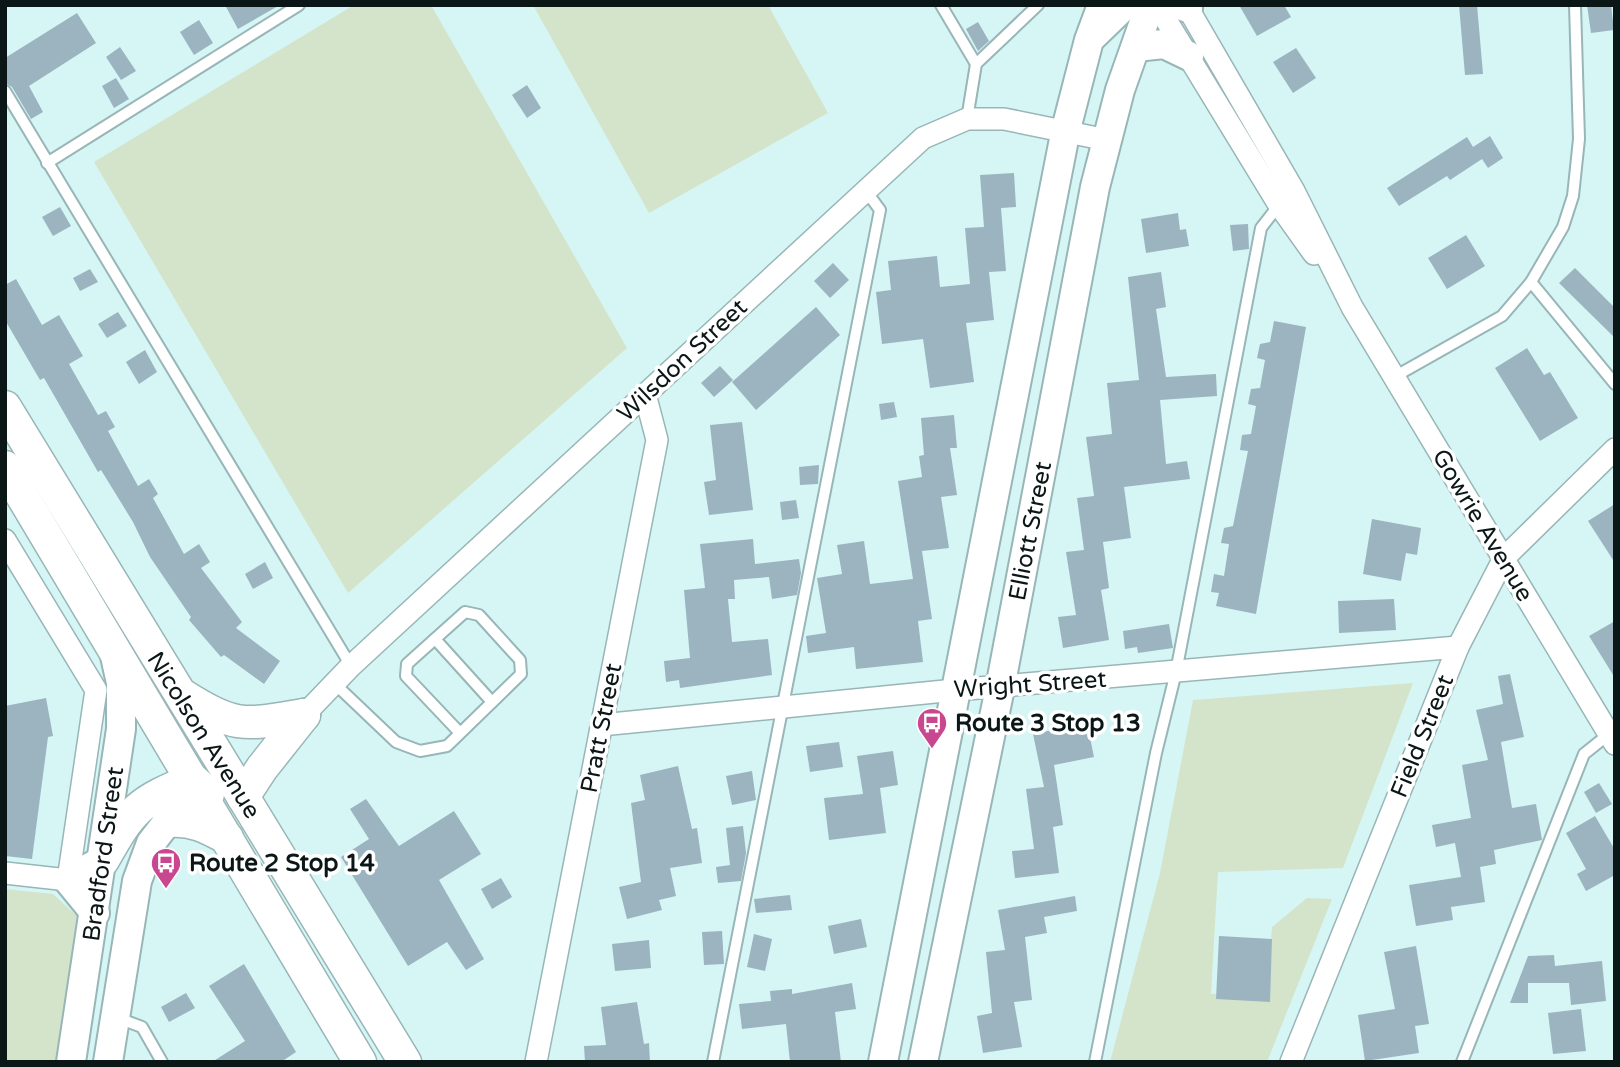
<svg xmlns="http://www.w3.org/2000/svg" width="1620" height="1067" viewBox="0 0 1620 1067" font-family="'Varela Round',sans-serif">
<rect width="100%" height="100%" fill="#d6f6f6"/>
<g fill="#d3e4ca">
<path d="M354,5H431L627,348L348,593L94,162Z"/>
<path d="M533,5H768L828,113L649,213Z"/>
<path d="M1413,683L1343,868L1218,872L1211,994L1266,993L1272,927L1307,898L1332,899L1267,1062H1110L1160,873L1193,700Z"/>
<path d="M5,889L53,894L80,919L58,1062H5Z"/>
</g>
<g fill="#9bb4c0">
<path d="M225,5H280L238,29Z"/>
<path d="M1239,5H1284L1291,17L1257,36Z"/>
<path d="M1459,5H1477L1483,74L1465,75Z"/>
<path d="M1587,5H1611L1614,30L1591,33Z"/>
<path d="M77,13L96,43L29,86L43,112L31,119L12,87L5,83V58Z"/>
<path d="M199,20L213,43L194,55L180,32Z"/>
<path d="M978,22L989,41L978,51L966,29Z"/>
<path d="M120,47L136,71L121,80L106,57Z"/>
<path d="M1296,48L1316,78L1293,93L1273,62Z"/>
<path d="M116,78L129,99L114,108L102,86Z"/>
<path d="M527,85L541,108L527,118L512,95Z"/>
<path d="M1490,136L1503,158L1488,168L1482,159L1450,180L1447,176L1399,206L1387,188L1467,137L1473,147Z"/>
<path d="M1014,173L1016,207L1001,208L1006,271L989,272L994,320L966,323L974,382L930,388L923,339L882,344L876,292L891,290L888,261L937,256L940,287L970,284L965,228L984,227L980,175Z"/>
<path d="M60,207L71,226L53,236L42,217Z"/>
<path d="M1178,213L1180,230L1186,229L1189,246L1146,253L1141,219Z"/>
<path d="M1248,224L1249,249L1233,251L1230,225Z"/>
<path d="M1466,235L1485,266L1447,289L1428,258Z"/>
<path d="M833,263L849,280L830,298L814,281Z"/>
<path d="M1575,268L1615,308V338L1559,283Z"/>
<path d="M90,269L98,282L80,291L73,278Z"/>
<path d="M1161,272L1166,307L1156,309L1166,377L1216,374L1217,396L1160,400L1166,464L1187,461L1190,479L1124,487L1131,538L1103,542L1109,588L1101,590L1109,640L1063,648L1058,617L1076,615L1066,552L1084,550L1077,498L1094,496L1086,437L1112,434L1107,383L1139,380L1128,277Z"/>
<path d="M16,279L42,325L59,315L83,356L69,364L98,415L106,411L115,427L108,431L138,486L149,479L158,494L153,498L184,554L199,544L210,562L201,568L242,622L236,628L280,661L264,684L224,655L221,657L189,620L191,617L150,557L133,522L101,470L98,472L44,378L40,380L5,320V285Z"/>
<path d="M816,307L840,335L756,410L732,382Z"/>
<path d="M118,312L127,326L107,338L98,324Z"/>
<path d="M1274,321L1306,327L1256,614L1216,606L1219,593L1211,592L1214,574L1224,576L1229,544L1221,543L1224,528L1233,526L1248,451L1240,450L1242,435L1251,434L1256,406L1248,404L1251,389L1260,388L1265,360L1257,358L1260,344L1270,342Z"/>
<path d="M1527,348L1544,375L1550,372L1578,418L1540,441L1495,368Z"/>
<path d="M145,350L157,372L139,384L126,362Z"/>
<path d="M720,366L733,380L714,397L701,383Z"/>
<path d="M894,402L897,417L881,420L879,404Z"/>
<path d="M954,415L957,448H950L957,495L941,497L949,548L922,551L932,619L918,621L923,662L856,669L854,647L808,653L806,636L826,633L817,578L842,574L837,545L864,541L870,584L913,579L898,481L922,477L919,456L924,455L921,418Z"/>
<path d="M742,422L753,510L709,515L704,482L716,480L710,425Z"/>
<path d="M819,465L818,484L800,485L799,467Z"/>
<path d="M796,500L799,518L782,520L780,502Z"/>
<path d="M1615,504V563L1588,521Z"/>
<path d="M1372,519L1421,528L1417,555L1406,553L1401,581L1363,574Z"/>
<path d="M753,539L755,564L799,559L801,573L797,595L772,599L769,577L734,580L735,599H728L732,642L768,639L772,675L680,688L679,680L666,682L664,661L690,658L684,590L705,588L700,544Z"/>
<path d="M265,562L273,578L253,589L245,574Z"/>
<path d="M1394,599L1396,630L1339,633L1338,601Z"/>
<path d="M1615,621V678L1589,636Z"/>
<path d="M1169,624L1173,648L1138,653L1137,647L1125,649L1123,631Z"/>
<path d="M1510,674L1524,737L1501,742L1512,808L1536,804L1542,840L1494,850L1496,864L1480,867L1485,902L1451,907L1453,920L1416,926L1409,885L1461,877L1455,843L1436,847L1432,825L1471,818L1462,765L1488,760L1476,710L1503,704L1498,676Z"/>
<path d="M46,698L53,736L48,737L32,859L5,856V706Z"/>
<path d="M1087,723L1094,757L1054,765L1063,825L1053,827L1059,873L1015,878L1012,851L1034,849L1026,789L1044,787L1033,734Z"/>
<path d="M839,742L843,767L810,772L806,746Z"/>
<path d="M893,751L898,785L880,788L886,833L829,840L824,798L863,794L857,756Z"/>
<path d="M678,766L692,829L697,828L702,863L670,868L676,896L659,900L662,910L627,919L619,887L641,882L631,803L645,800L640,775Z"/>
<path d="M752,771L756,800L732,805L726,776Z"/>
<path d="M1599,783L1612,804L1596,813L1584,792Z"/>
<path d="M366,799L399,846L454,811L481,854L439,880L484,959L466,970L447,942L408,966L341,857L369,839L350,809Z"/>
<path d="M1595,816L1615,850V875L1586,891L1577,874L1586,869L1566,833Z"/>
<path d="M743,826L746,853L741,881L718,883L716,867L730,865L726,828Z"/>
<path d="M501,878L512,897L492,909L481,889Z"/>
<path d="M790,895L792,910L756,913L754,899Z"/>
<path d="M1075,896L1077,911L1044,917L1047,933L1025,937L1032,1000L1014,1002L1022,1047L983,1053L977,1016L992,1013L986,952L1005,950L998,910Z"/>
<path d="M861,919L867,947L834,954L828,926Z"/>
<path d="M722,931L724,964L704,965L702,932Z"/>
<path d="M754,934L772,939L765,971L747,967Z"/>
<path d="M1219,936L1272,939L1270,1002L1216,999Z"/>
<path d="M649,940L651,968L615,971L612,944Z"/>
<path d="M1416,946L1429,1024L1415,1026L1419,1053L1365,1061L1358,1015L1395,1009L1384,952Z"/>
<path d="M1554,955L1555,966L1602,961L1606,1001L1571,1005L1569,983H1528V1003H1510L1528,956Z"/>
<path d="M244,964L296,1052L281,1062H212L245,1041L209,986Z"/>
<path d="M852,983L856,1009L835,1012L841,1062H790L786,1024L742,1029L739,1004L771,1001L770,991L792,989V994Z"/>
<path d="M186,993L195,1008L169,1022L161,1007Z"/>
<path d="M637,1002L644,1044L649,1043L650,1062H585L584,1046L606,1045L601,1007Z"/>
<path d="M1581,1009L1586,1051L1553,1054L1548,1013Z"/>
</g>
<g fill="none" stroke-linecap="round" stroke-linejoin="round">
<g stroke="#98b6b7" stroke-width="14">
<g id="service">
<path d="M941,5L976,64"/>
<path d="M5,91L351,666"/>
<path d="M967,119L976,64L1038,5"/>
<path d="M47,163L299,5"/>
<path d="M1531,282L1615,384"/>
<path d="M1394,377L1502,316L1531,282L1563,227L1573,196L1579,139L1575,5"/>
<path d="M435,639L492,702"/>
<path d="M334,683L396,742L420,751L447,746L521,674L520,660L479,615L465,612L407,664L406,676L460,733"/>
<path d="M118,1018L142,1027L162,1062"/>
<path d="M713,1062L880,210L866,191"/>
<path d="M1095,1062L1156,753L1176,672L1261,228L1279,205"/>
<path d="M1462,1062L1584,754L1609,734"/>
</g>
</g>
<g stroke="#98b6b7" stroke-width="24">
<g id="minor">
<path d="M1157,5L1279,205L1314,254"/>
<path d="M1186,5L1294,191L1352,307L1615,744"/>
<path d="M5,540L96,690L68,880L5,873"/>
<path d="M304,715L351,666L923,138L967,119H1004L1107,140"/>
<path d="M601,725L955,690L1458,647"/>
<path d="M536,1062L657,440L645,394"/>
<path d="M1291,1062L1458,647L1504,558L1615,449"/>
</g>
</g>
<g stroke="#98b6b7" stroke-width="32">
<g id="tertiary">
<path d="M1179,5L1188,8"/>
<path d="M1093,36L1125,5"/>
<path d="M1136,47L1164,44L1189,56"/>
<path d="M95,913L68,880L103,860"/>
<path d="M71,1062L121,729V683L115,656"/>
<path d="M108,1062L137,881L151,843L179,807L193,780"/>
<path d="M883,1062L1066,129L1089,40L1102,5"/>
<path d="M923,1062L1000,688L1095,187L1120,90L1150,5"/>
</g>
</g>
<g stroke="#98b6b7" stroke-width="35">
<g id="secondary">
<path d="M5,407L405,1062"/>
<path d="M5,467L360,1062"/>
<path d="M184,696C237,729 244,725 304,715"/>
<path d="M243,797L262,768L304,715"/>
<path d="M169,821C192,819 207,827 227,838"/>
<path d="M103,860C132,809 137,802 193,780L208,794"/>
</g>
</g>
<use href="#service" stroke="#fff" stroke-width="10"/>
<use href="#minor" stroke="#fff" stroke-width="21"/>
<use href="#tertiary" stroke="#fff" stroke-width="28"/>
<use href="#secondary" stroke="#fff" stroke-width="32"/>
</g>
<defs>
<g id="bus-pin" transform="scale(1.575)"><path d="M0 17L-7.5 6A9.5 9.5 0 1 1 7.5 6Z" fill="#c9478e" stroke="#fff"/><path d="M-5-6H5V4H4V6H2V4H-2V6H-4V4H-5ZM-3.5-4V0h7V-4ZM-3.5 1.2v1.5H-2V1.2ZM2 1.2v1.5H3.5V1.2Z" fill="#fff"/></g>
</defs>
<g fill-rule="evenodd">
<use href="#bus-pin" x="932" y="723"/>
<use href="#bus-pin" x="166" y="863"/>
</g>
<g text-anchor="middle" stroke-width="7" stroke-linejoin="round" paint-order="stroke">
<g font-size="24" fill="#0b1616" stroke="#fff">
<text transform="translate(682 360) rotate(-43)" y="8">Wilsdon Street</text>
<text transform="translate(1483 525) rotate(59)" y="8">Gowrie Avenue</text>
<text transform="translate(1030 531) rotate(-79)" y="8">Elliott Street</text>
<text transform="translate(1030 684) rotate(-4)" y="8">Wright Street</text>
<text transform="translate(601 728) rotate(-79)" y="8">Pratt Street</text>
<text transform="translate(204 735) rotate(58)" y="8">Nicolson Avenue</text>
<text transform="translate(1422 736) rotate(-68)" y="8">Field Street</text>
<text transform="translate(103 854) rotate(-82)" y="8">Bradford Street</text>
</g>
<g font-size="24" font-weight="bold" fill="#0b1616" stroke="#fff" text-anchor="start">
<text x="955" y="731">Route 3 Stop 13</text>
<text x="189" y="871">Route 2 Stop 14</text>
</g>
</g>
<rect width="1620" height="1067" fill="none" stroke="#0b1616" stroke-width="14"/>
</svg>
